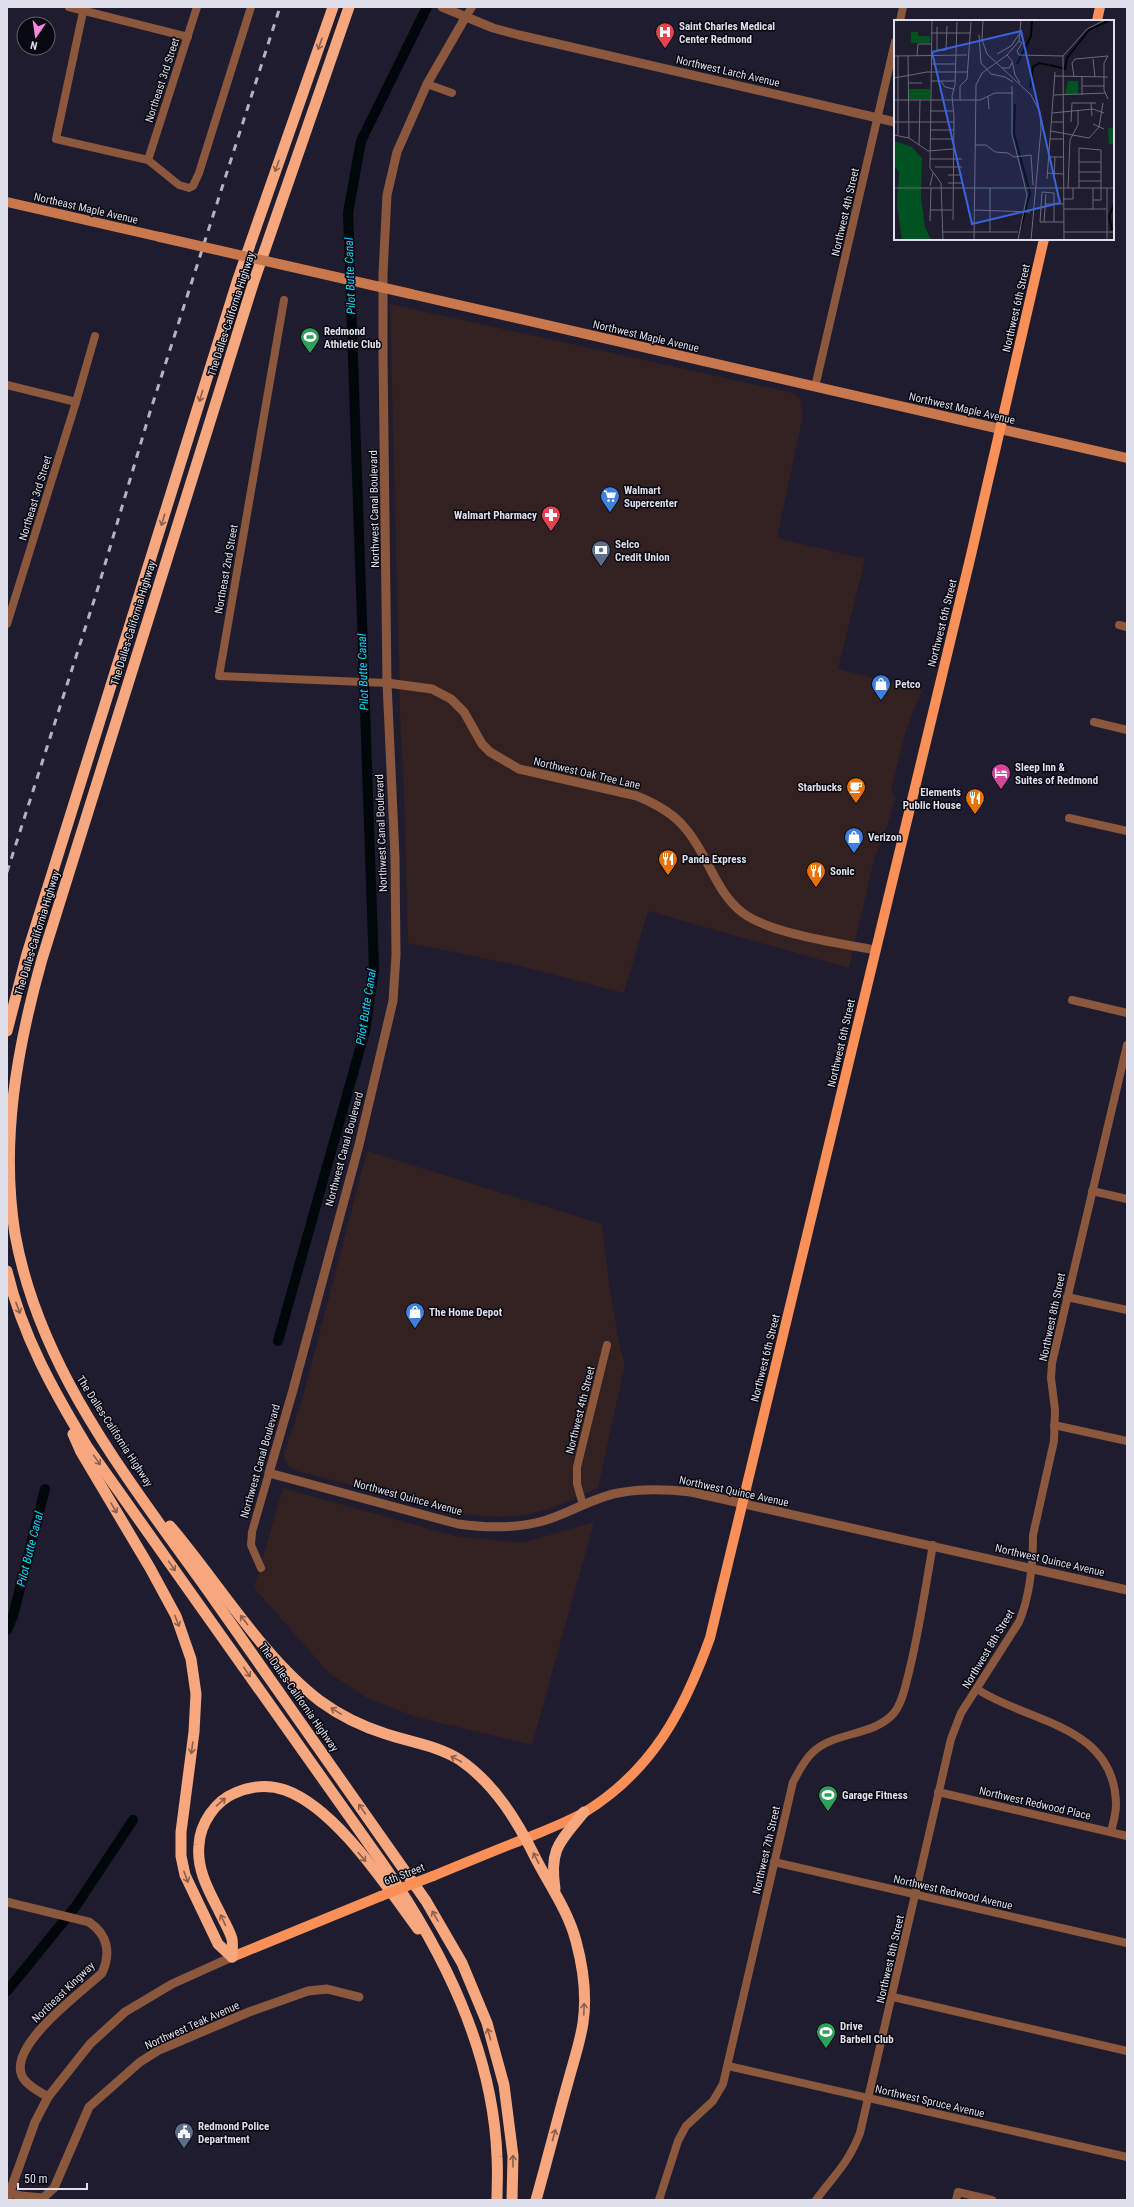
<svg xmlns="http://www.w3.org/2000/svg" width="1134" height="2207" viewBox="0 0 1134 2207" font-family="'Roboto Condensed',sans-serif">
<rect width="100%" height="100%" fill="#1e1c2e"/>
<g fill="#332020">
<path d="M390,304L794,393L800,399L803,416L777,538L865,559L838,669L922,690L906,731L891,790L895,798L885,835L875,856L849,968L648,911L624,993L512,964L408,943L404,791L400,714Z"/>
<path d="M367,1151L602,1224L610,1290L620,1347L625,1365L598,1488L555,1507L527,1515L496,1517L463,1514L297,1471L290,1468L285,1461L284,1454L302,1400Z"/>
<path d="M283,1488L455,1536L522,1543L594,1522L532,1745L416,1717L367,1698L329,1673L254,1588Z"/>
</g>
<g fill="none" stroke-linecap="round" stroke-linejoin="round">
<g stroke="#00070b" stroke-width="10">
<path d="M278,1341L365,1031L374,970L348,213L361,141L427,7"/>
<path d="M7,1630L13,1616L45,1489"/>
<path d="M7,1991L76,1906L133,1820"/>
</g>
<g stroke="#8b583e" stroke-width="8">
<path d="M69,7L188,37"/>
<path d="M84,7L56,139L148,160L179,185L189,188L193,186L199,173L251,7"/>
<path d="M465,18L472,7"/>
<path d="M900,21L903,7"/>
<path d="M427,84L452,93"/>
<path d="M148,160L197,7"/>
<path d="M284,300L219,676L387,683"/>
<path d="M7,385L76,402"/>
<path d="M815,387L895,42"/>
<path d="M7,624L76,402L95,336"/>
<path d="M1119,625L1127,627"/>
<path d="M1094,722L1127,730"/>
<path d="M1069,818L1127,831"/>
<path d="M1072,1000L1127,1013"/>
<path d="M1092,1191L1127,1199"/>
<path d="M1067,1297L1127,1310"/>
<path d="M1054,1425L1127,1441"/>
<path d="M583,1505L577,1484V1467L607,1345"/>
<path d="M261,1568L251,1545L252,1532L269,1473"/>
<path d="M977,1689C1028,1723 1115,1724 1116,1805C1116,1814 1113,1823 1111,1832"/>
<path d="M938,1792L1127,1836"/>
<path d="M774,1862L1127,1943"/>
<path d="M893,1997L1127,2051"/>
<path d="M728,2066L1127,2157"/>
<path d="M659,2200L678,2141L686,2126L713,2101L723,2084L793,1782C799,1771 804,1760 813,1752C835,1731 873,1737 894,1713C902,1703 905,1688 908,1676C919,1633 925,1589 933,1545"/>
<path d="M816,2200C835,2174 848,2164 860,2133L951,1739L961,1713L1019,1622C1030,1596 1033,1563 1033,1535L1054,1441L1055,1410L1051,1378L1052,1363L1127,1045"/>
<path d="M956,2200L958,2192L992,2200"/>
</g>
<g stroke="#8b583e" stroke-width="9">
<path d="M442,7L493,28L519,35L895,122"/>
<path d="M465,18L427,84L397,152L387,195L383,273V356L387,683L395,857L396,955L393,1001L359,1145L293,1390L269,1473L458,1524C487,1528 515,1529 543,1521C569,1514 591,1498 618,1493C643,1488 666,1489 691,1492L1127,1590"/>
<path d="M387,683L432,689L451,699L464,712L482,744L490,752L519,769L637,796C654,803 674,814 685,828C708,854 715,892 743,913C771,934 840,943 875,950"/>
<path d="M7,1902L89,1922C108,1935 111,1953 102,1973C82,1992 8,2045 22,2076C26,2085 40,2092 48,2097"/>
<path d="M10,2193L21,2196L43,2198L54,2188L89,2107L140,2062L159,2050L249,2012L308,1991L327,1989L359,1997"/>
<path d="M7,2200L35,2122L48,2097L90,2044L125,2012L172,1984L232,1957"/>
</g>
<g stroke="#c9774d" stroke-width="10">
<path d="M7,202L160,237"/>
<path d="M411,294L1127,458"/>
</g>
<g stroke="#fa8f57" stroke-width="10">
<path d="M1097,21L1100,7"/>
<path d="M433,1876C465,1863 495,1850 527,1838C546,1830 567,1822 585,1812C653,1770 684,1710 710,1638L971,555L1044,239"/>
<path d="M232,1957L381,1896"/>
</g>
<g stroke="#f6a77e" stroke-width="11">
<path d="M349,7L253,284L42,959C17,1048 0,1141 15,1234C40,1373 133,1485 213,1598C284,1699 355,1800 426,1901L462,1963L487,2023L504,2085L513,2156L512,2200"/>
<path d="M7,1031L27,954L238,279L333,7"/>
<path d="M7,1271C22,1335 54,1392 88,1448L383,1864C443,1951 493,2050 497,2157C498,2172 497,2186 497,2200"/>
<path d="M73,1434L81,1452L150,1568L176,1616L191,1659L196,1694L194,1732L181,1832V1856L185,1875L218,1944L232,1957"/>
<path d="M170,1526C217,1581 263,1658 320,1701C339,1715 364,1727 386,1734C410,1742 439,1746 460,1760C495,1784 518,1822 536,1859C550,1886 568,1911 576,1941C583,1967 587,1996 583,2023C580,2043 573,2063 568,2082C557,2121 547,2161 536,2200"/>
<path d="M555,1889C549,1848 560,1842 584,1812"/>
<path d="M232,1957C232,1951 233,1944 232,1939C230,1932 226,1925 223,1919C212,1896 196,1872 199,1845C200,1824 215,1801 235,1793C251,1786 268,1784 285,1790C336,1808 386,1886 418,1929"/>
</g>
<path stroke="#b3b2c0" stroke-width="3" stroke-dasharray="7 7" stroke-linecap="butt" d="M7,872L98,588L150,412L280,7"/>
<path stroke="#c9774d" stroke-width="10" d="M160,237L411,294"/>
<path stroke="#fa8f57" stroke-width="10" d="M381,1896L433,1876"/>
</g>
<defs><path id="oneway-shaft" d="M-6 0H5M1.5-3L5.5 0L1.5 3" fill="none" stroke-width="1.6" stroke-linecap="round" stroke-linejoin="round"/></defs>
<g stroke="#8b5f4c">
<use href="#oneway-shaft" transform="translate(320 44) rotate(109)"/>
<use href="#oneway-shaft" transform="translate(277 166) rotate(109)"/>
<use href="#oneway-shaft" transform="translate(201 396) rotate(107)"/>
<use href="#oneway-shaft" transform="translate(163 520) rotate(107)"/>
<use href="#oneway-shaft" transform="translate(18 1308) rotate(70)"/>
<use href="#oneway-shaft" transform="translate(97 1460) rotate(55)"/>
<use href="#oneway-shaft" transform="translate(114 1508) rotate(59)"/>
<use href="#oneway-shaft" transform="translate(172 1566) rotate(55)"/>
<use href="#oneway-shaft" transform="translate(244 1620) rotate(-128)"/>
<use href="#oneway-shaft" transform="translate(177 1621) rotate(69)"/>
<use href="#oneway-shaft" transform="translate(247 1672) rotate(55)"/>
<use href="#oneway-shaft" transform="translate(336 1711) rotate(-149)"/>
<use href="#oneway-shaft" transform="translate(192 1748) rotate(98)"/>
<use href="#oneway-shaft" transform="translate(456 1759) rotate(-152)"/>
<use href="#oneway-shaft" transform="translate(221 1802) rotate(-41)"/>
<use href="#oneway-shaft" transform="translate(362 1809) rotate(-125)"/>
<use href="#oneway-shaft" transform="translate(362 1857) rotate(50)"/>
<use href="#oneway-shaft" transform="translate(536 1858) rotate(-117)"/>
<use href="#oneway-shaft" transform="translate(186 1877) rotate(70)"/>
<use href="#oneway-shaft" transform="translate(435 1916) rotate(-120)"/>
<use href="#oneway-shaft" transform="translate(223 1920) rotate(-115)"/>
<use href="#oneway-shaft" transform="translate(584 2009) rotate(-88)"/>
<use href="#oneway-shaft" transform="translate(489 2034) rotate(-106)"/>
<use href="#oneway-shaft" transform="translate(554 2135) rotate(-75)"/>
<use href="#oneway-shaft" transform="translate(513 2161) rotate(-90)"/>
</g>
<defs>
<g id="hospital-pin" transform="scale(1)"><path d="M0 17L-7.5 6A9.5 9.5 0 1 1 7.5 6Z" fill="#e0444e" stroke="#080810"/><path d="M-5-5h3v3.5h4V-5h3V5h-3V1.5h-4V5h-3Z" fill="#fff"/></g>
<g id="stadium-pin" transform="scale(1)"><path d="M0 17L-7.5 6A9.5 9.5 0 1 1 7.5 6Z" fill="#2e9e5b" stroke="#080810"/><path d="M0-5a6.5 5 0 1 0 0 10a6.5 5 0 1 0 0-10ZM-3.5-1.8h7v3.6h-7Z" fill="#fff"/></g>
<g id="supermarket-pin" transform="scale(1)"><path d="M0 17L-7.5 6A9.5 9.5 0 1 1 7.5 6Z" fill="#3f7fe0" stroke="#080810"/><path d="M-6-5.5h2.5l.6 2H6L4.5 2H-2.5L-4.4-4H-6ZM-1.5 3.2a1.3 1.3 0 1 0 .1 0ZM3 3.2a1.3 1.3 0 1 0 .1 0Z" fill="#fff"/></g>
<g id="pharmacy-pin" transform="scale(1)"><path d="M0 17L-7.5 6A9.5 9.5 0 1 1 7.5 6Z" fill="#e0444e" stroke="#080810"/><path d="M-2-6h4v4h4v4h-4v4h-4v-4h-4v-4h4Z" fill="#fff"/></g>
<g id="bank-pin" transform="scale(1)"><path d="M0 17L-7.5 6A9.5 9.5 0 1 1 7.5 6Z" fill="#5c6f8a" stroke="#080810"/><path d="M-6-4H6V4H-6ZM0-2.3a2.3 2.3 0 1 0 0 4.6a2.3 2.3 0 1 0 0-4.6Z" fill="#fff"/></g>
<g id="shop-pin" transform="scale(1)"><path d="M0 17L-7.5 6A9.5 9.5 0 1 1 7.5 6Z" fill="#3f7fe0" stroke="#080810"/><path d="M-5-2.5h2.3a2.7 3.5 0 0 1 5.4 0H5L5.5 6h-11ZM-1.5-2.5h3a1.5 2.3 0 0 0-3 0Z" fill="#fff"/></g>
<g id="hotel-pin" transform="scale(1)"><path d="M0 17L-7.5 6A9.5 9.5 0 1 1 7.5 6Z" fill="#d1479c" stroke="#080810"/><path d="M-6-4.5h1.5V1H6V5H4.5V3h-9V5H-6ZM-4 0a1.8 1.8 0 1 1 3.6 0ZM.5 0V-2.5h3Q6-2.5 6 0Z" fill="#fff"/></g>
<g id="cafe-pin" transform="scale(1)"><path d="M0 17L-7.5 6A9.5 9.5 0 1 1 7.5 6Z" fill="#e8710a" stroke="#080810"/><path d="M-5.5-4.5H6V0H3Q3 3.5 0 3.5H-2.5Q-5.5 3.5-5.5 0ZM3-3.2v2h1.7v-2ZM-6 4.5H4V6H-6Z" fill="#fff"/></g>
<g id="restaurant-pin" transform="scale(1)"><path d="M0 17L-7.5 6A9.5 9.5 0 1 1 7.5 6Z" fill="#e8710a" stroke="#080810"/><path d="M-5-6h1v4h1v-4h1v4h1v-4h1v5L-1.5 .5V6h-2V.5L-5-1ZM5-6V6H3V1.5H1.5Q1.5-4 5-6Z" fill="#fff"/></g>
<g id="civic-pin" transform="scale(1)"><path d="M0 17L-7.5 6A9.5 9.5 0 1 1 7.5 6Z" fill="#5c6f8a" stroke="#080810"/><path d="M-.6-6.5H3V-4.5H.6V-3L4-1V1h2V6H-6V1h2V-1L-.6-3ZM-1.2 2.5V6h2.4V2.5Z" fill="#fff"/></g>
</defs>
<g fill-rule="evenodd">
<use href="#hospital-pin" x="665" y="32"/>
<use href="#stadium-pin" x="310" y="337"/>
<use href="#supermarket-pin" x="610" y="496"/>
<use href="#pharmacy-pin" x="551" y="515"/>
<use href="#bank-pin" x="601" y="550"/>
<use href="#shop-pin" x="881" y="684"/>
<use href="#hotel-pin" x="1001" y="773"/>
<use href="#cafe-pin" x="856" y="787"/>
<use href="#restaurant-pin" x="975" y="798"/>
<use href="#shop-pin" x="854" y="837"/>
<use href="#restaurant-pin" x="668" y="859"/>
<use href="#restaurant-pin" x="816" y="871"/>
<use href="#shop-pin" x="415" y="1312"/>
<use href="#stadium-pin" x="828" y="1795"/>
<use href="#stadium-pin" x="826" y="2032"/>
<use href="#civic-pin" x="184" y="2132"/>
</g>
<g text-anchor="middle" stroke-width="3" stroke-linejoin="round" paint-order="stroke">
<g font-size="11" font-weight="bold" fill="#dfdfec" stroke="#080810" text-anchor="start">
<text x="679" y="30">Saint Charles Medical<tspan x="679" dy="13">Center Redmond</tspan></text>
<text x="324" y="335">Redmond<tspan x="324" dy="13">Athletic Club</tspan></text>
<text x="624" y="494">Walmart<tspan x="624" dy="13">Supercenter</tspan></text>
<text x="537" y="519" text-anchor="end">Walmart Pharmacy</text>
<text x="615" y="548">Selco<tspan x="615" dy="13">Credit Union</tspan></text>
<text x="895" y="688">Petco</text>
<text x="1015" y="771">Sleep Inn &amp;<tspan x="1015" dy="13">Suites of Redmond</tspan></text>
<text x="842" y="791" text-anchor="end">Starbucks</text>
<text x="961" y="796" text-anchor="end">Elements<tspan x="961" dy="13">Public House</tspan></text>
<text x="868" y="841">Verizon</text>
<text x="682" y="863">Panda Express</text>
<text x="830" y="875">Sonic</text>
<text x="429" y="1316">The Home Depot</text>
<text x="842" y="1799">Garage Fitness</text>
<text x="840" y="2030">Drive<tspan x="840" dy="13">Barbell Club</tspan></text>
<text x="198" y="2130">Redmond Police<tspan x="198" dy="13">Department</tspan></text>
</g>
<g font-size="11" fill="#dfdfec" stroke="#080810">
<text transform="translate(728 71) rotate(13)" y="4">Northwest Larch Avenue</text>
<text transform="translate(162 80) rotate(-72)" y="4">Northeast 3rd Street</text>
<text transform="translate(86 208) rotate(13)" y="4">Northeast Maple Avenue</text>
<text transform="translate(845 212) rotate(-77)" y="4">Northwest 4th Street</text>
<text transform="translate(1016 308) rotate(-77)" y="4">Northwest 6th Street</text>
<text transform="translate(231 314) rotate(-72)" y="4">The Dalles-California Highway</text>
<text transform="translate(646 336) rotate(13)" y="4">Northwest Maple Avenue</text>
<text transform="translate(962 408) rotate(13)" y="4">Northwest Maple Avenue</text>
<text transform="translate(35 498) rotate(-73)" y="4">Northeast 3rd Street</text>
<text transform="translate(374 509) rotate(-91)" y="4">Northwest Canal Boulevard</text>
<text transform="translate(226 569) rotate(-80)" y="4">Northeast 2nd Street</text>
<text transform="translate(133 623) rotate(-73)" y="4">The Dalles-California Highway</text>
<text transform="translate(942 623) rotate(-76)" y="4">Northwest 6th Street</text>
<text transform="translate(587 773) rotate(13)" y="4">Northwest Oak Tree Lane</text>
<text transform="translate(381 833) rotate(-92)" y="4">Northwest Canal Boulevard</text>
<text transform="translate(37 933) rotate(-73)" y="4">The Dalles-California Highway</text>
<text transform="translate(841 1043) rotate(-77)" y="4">Northwest 6th Street</text>
<text transform="translate(344 1149) rotate(-75)" y="4">Northwest Canal Boulevard</text>
<text transform="translate(1052 1317) rotate(-78)" y="4">Northwest 8th Street</text>
<text transform="translate(765 1358) rotate(-76)" y="4">Northwest 6th Street</text>
<text transform="translate(580 1410) rotate(-76)" y="4">Northwest 4th Street</text>
<text transform="translate(115 1431) rotate(57)" y="4">The Dalles-California Highway</text>
<text transform="translate(260 1461) rotate(-74)" y="4">Northwest Canal Boulevard</text>
<text transform="translate(734 1491) rotate(12)" y="4">Northwest Quince Avenue</text>
<text transform="translate(408 1497) rotate(15)" y="4">Northwest Quince Avenue</text>
<text transform="translate(1050 1560) rotate(13)" y="4">Northwest Quince Avenue</text>
<text transform="translate(988 1649) rotate(-59)" y="4">Northwest 8th Street</text>
<text transform="translate(299 1697) rotate(55)" y="4">The Dalles-California Highway</text>
<text transform="translate(1035 1803) rotate(13)" y="4">Northwest Redwood Place</text>
<text transform="translate(766 1850) rotate(-77)" y="4">Northwest 7th Street</text>
<text transform="translate(404 1874) rotate(-21)" y="4">6th Street</text>
<text transform="translate(953 1892) rotate(13)" y="4">Northwest Redwood Avenue</text>
<text transform="translate(890 1959) rotate(-77)" y="4">Northwest 8th Street</text>
<text transform="translate(63 1992) rotate(-44)" y="4">Northeast Kingway</text>
<text transform="translate(192 2025) rotate(-24)" y="4">Northwest Teak Avenue</text>
<text transform="translate(930 2101) rotate(13)" y="4">Northwest Spruce Avenue</text>
</g>
<g font-size="12" font-style="italic" fill="#0bd7fc" stroke="#080810">
<text transform="translate(350 276) rotate(-92)" y="4">Pilot Butte Canal</text>
<text transform="translate(363 672) rotate(-92)" y="4">Pilot Butte Canal</text>
<text transform="translate(366 1007) rotate(-81)" y="4">Pilot Butte Canal</text>
<text transform="translate(30 1549) rotate(-76)" y="4">Pilot Butte Canal</text>
</g>
</g>
<g transform="translate(894 20)">
<rect width="220" height="220" fill="#1e1c2e"/>
<path d="M174,61H184V74H171ZM15,69H36V79H15ZM220,96V124H215L214,108H219ZM0,121L18,127L28,138L27,177L31,207L37,220H8L3,184L5,152L0,146Z" fill="#005220"/>
<path d="M17,12H24V16H36V23H17Z" fill="#005220"/>
<path fill="none" stroke="#00070b" stroke-width="2" d="M123,44L137,16L138,0M156,45L171,49L173,38L195,10L216,0M136,68L139,47L145,43L155,45M121,84L120,114L136,173L127,207M218,210L215,196L220,184"/>
<path fill="none" stroke="#6b6a7a" stroke-width="1" d="M38,0L36,148L47,163L49,220M89,0L88,20L93,34L137,75L146,92L147,109L137,220M43,7V30H52L53,6M37,13H76M85,15L87,43L97,54L111,57L119,62M125,21L128,23L123,31L125,35L169,36L193,9L211,0M103,34L117,26L126,13M113,35L125,21L127,0M113,35L118,41L121,55L126,63M0,36L73,35M14,36L15,118M23,36L24,24H37M169,36L170,220M199,39L201,57M37,44H61M108,48H115L118,43M161,56L214,57M180,57L178,43L181,39L214,36L210,43V70L214,79M0,58L33,52H73M37,61H61M47,61L51,67L60,69M15,63H28M118,66V114L133,175L124,220M188,66H210M160,75L212,73M188,75V57M94,77L95,89M0,80H86L101,73H119M66,80V66L73,59L77,2M197,83L198,96M36,91H59M158,93L199,89L210,93M0,102H60M157,102H170M177,102L178,83H202M199,104L210,109M37,110H60M157,111L195,118L205,107L209,83M0,115L15,118L34,131L59,129M4,115V36M37,119H59M156,119H170M25,125L26,80M81,125H92L101,132L114,133L120,137L137,135L139,165M155,137H169M36,139H68M185,142H207M41,147H68M185,152H207M153,153L169,154M54,155H68M153,159L161,52M160,159L161,137M185,161H207M54,163H69M36,166L39,153M0,168H220M96,168V212M174,168L176,120L184,105V91M185,168V128L207,130V180H199M213,168V220M169,179H179V168M151,184H170M170,189H212M199,189V168M36,190H58M81,190L136,192M59,200L60,96L58,76L61,65L63,2M36,201L37,168M150,202L152,174M160,202V173L148,172L146,202H170M48,212H124M170,212H220M80,220L82,65L88,53L113,35"/>
<path fill="#3a64db" fill-opacity="0.15" stroke="#3a64db" stroke-width="2" d="M127,11L166,183L78,204L38,32Z"/>
<rect width="220" height="220" fill="none" stroke="#dfdfec" stroke-width="2"/>
</g>
<rect width="1134" height="2207" fill="none" stroke="#dfdfec" stroke-width="16"/>
<g transform="translate(36 36) rotate(193)"><circle r="19" fill="#080810" stroke="#5e5e68"/>
<path d="M0-3L7 15L0 10L-7 15Z" fill="#fe85e0"/>
<text y="-6" font-size="11" font-weight="bold" text-anchor="middle" fill="#dfdfec">N</text>
</g>
<path d="M18 2183v6h69v-6" fill="none" stroke="#dfdfec" stroke-width="2"/>
<text x="24" y="2183" font-size="12" fill="#dfdfec" stroke="#080810" stroke-width="3" paint-order="stroke">50 m</text>
</svg>
